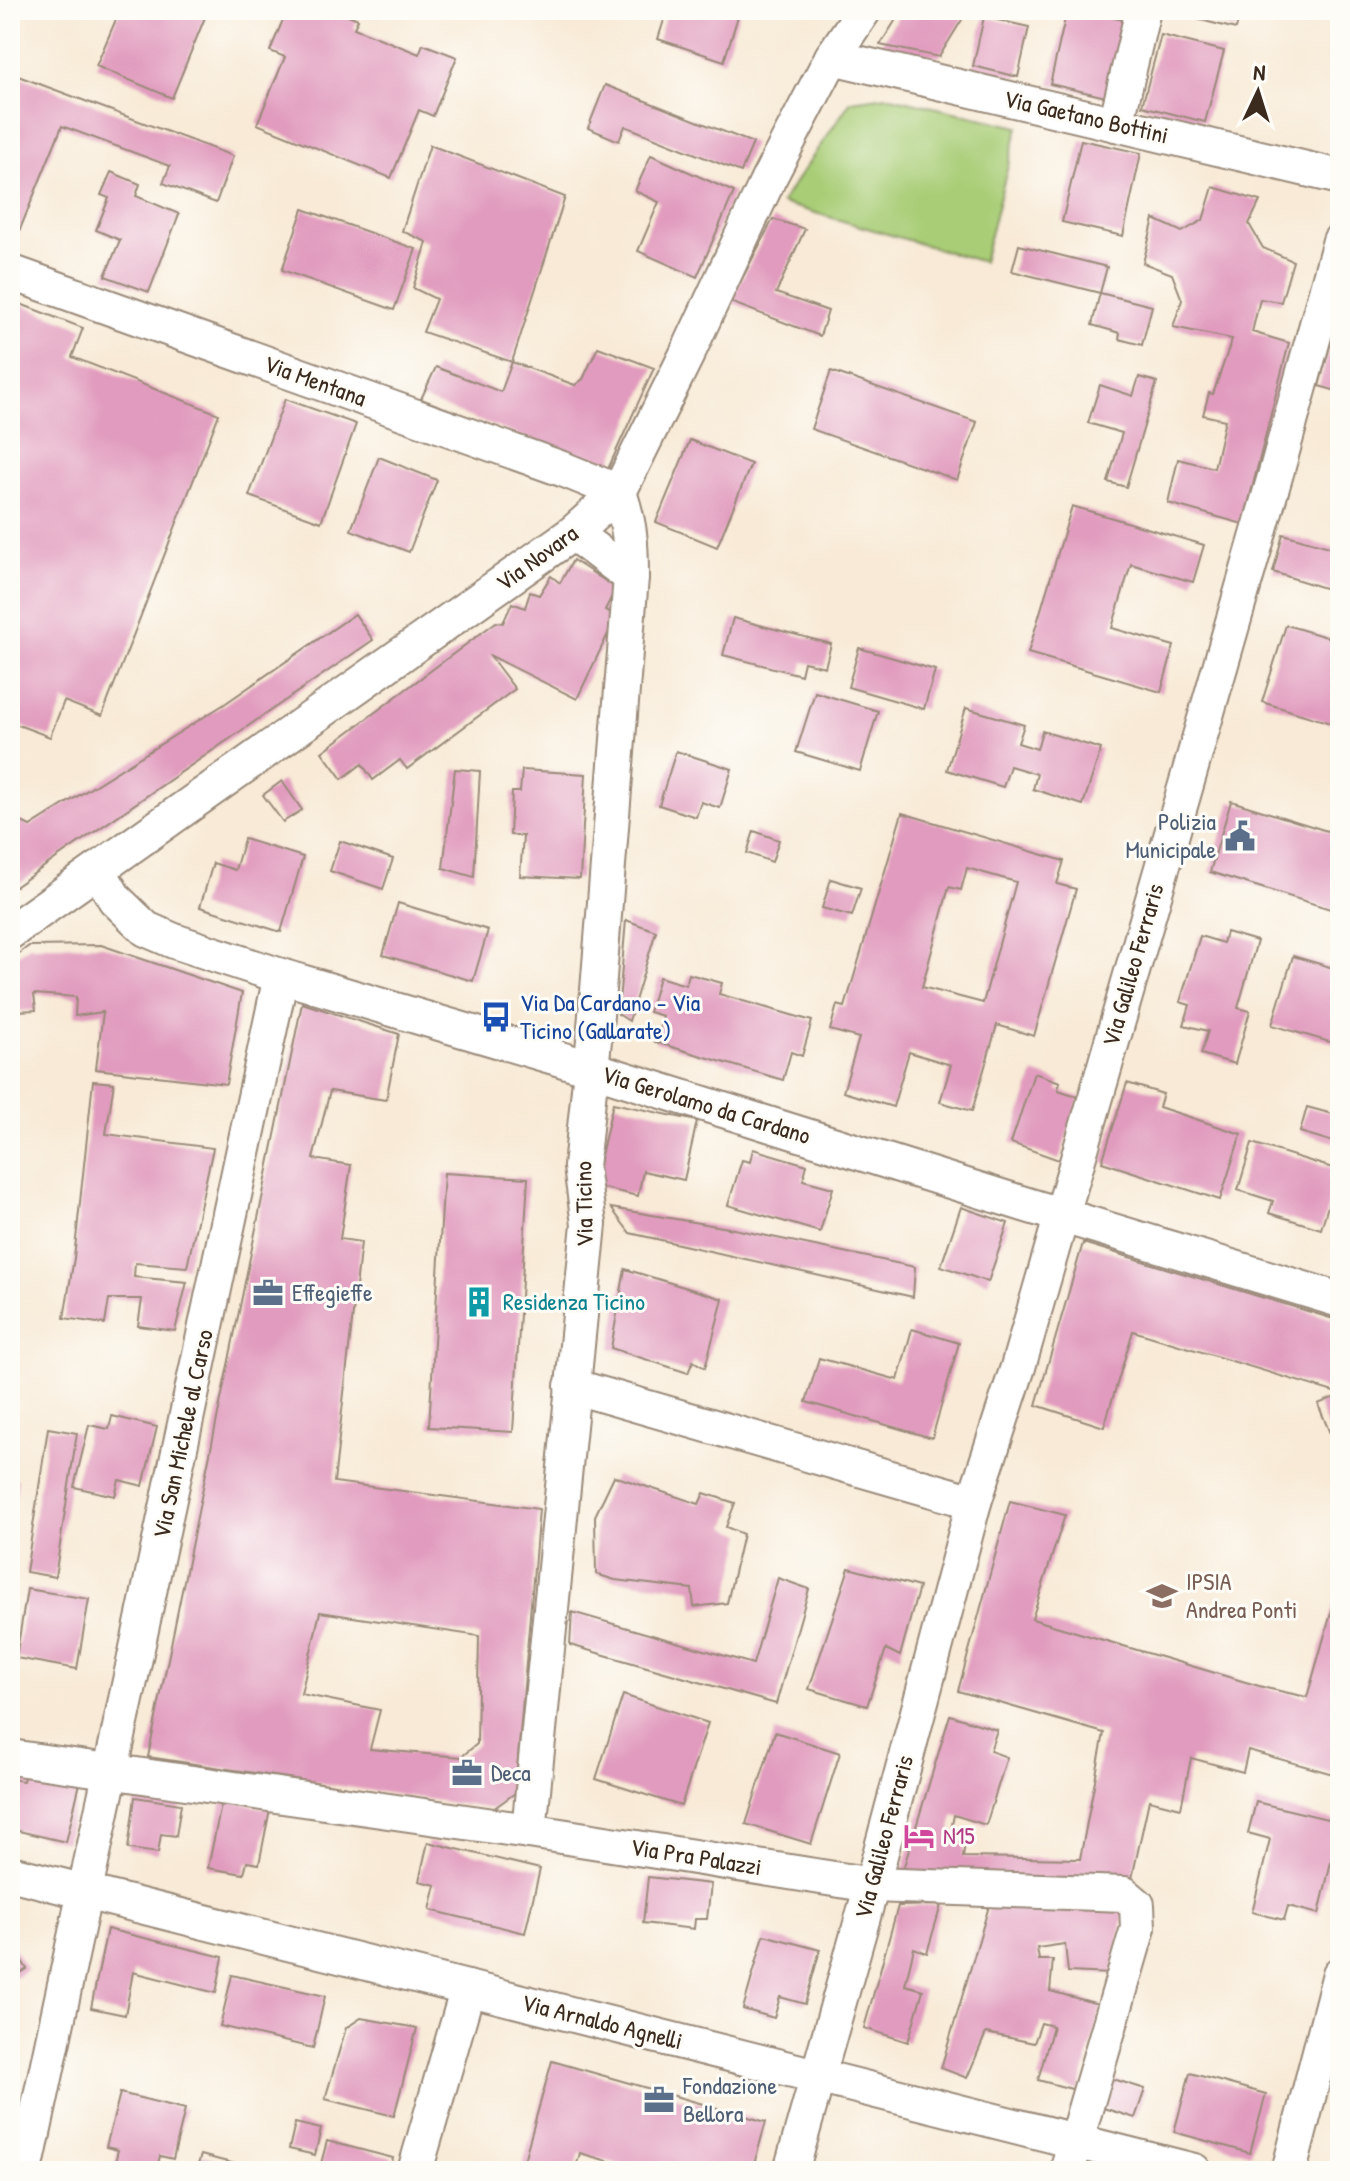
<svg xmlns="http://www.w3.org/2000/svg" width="1350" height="2181" viewBox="0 0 1350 2181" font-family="'Patrick Hand',sans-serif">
<rect width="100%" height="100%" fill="#fdfcf7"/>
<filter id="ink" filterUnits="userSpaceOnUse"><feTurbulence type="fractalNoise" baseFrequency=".0125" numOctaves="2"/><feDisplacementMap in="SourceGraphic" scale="16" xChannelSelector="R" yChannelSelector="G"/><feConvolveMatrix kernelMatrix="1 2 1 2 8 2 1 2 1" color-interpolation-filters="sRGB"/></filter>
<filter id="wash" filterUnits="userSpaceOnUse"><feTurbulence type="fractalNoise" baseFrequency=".006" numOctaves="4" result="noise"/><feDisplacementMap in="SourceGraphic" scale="32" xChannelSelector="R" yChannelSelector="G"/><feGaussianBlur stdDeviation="1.8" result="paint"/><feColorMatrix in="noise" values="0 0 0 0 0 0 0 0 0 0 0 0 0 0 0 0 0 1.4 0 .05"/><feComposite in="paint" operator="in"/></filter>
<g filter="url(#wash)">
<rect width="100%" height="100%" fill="#f8ead6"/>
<path fill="#a8cd76" stroke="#727c4a" stroke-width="2" d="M887,96L1018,127L983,262L781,203L851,101Z"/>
<g id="blocks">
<g fill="#e19bbe" fill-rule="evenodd">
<path d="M120,10H195L206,15L172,98L96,66Z"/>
<path d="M287,10H336L358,19L354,28L419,54L423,44L457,57L433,116L419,110L391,178L257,124L285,57L270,51Z"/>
<path d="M740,10L724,61L658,39L665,17L646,11Z"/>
<path d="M902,10H968L939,57L880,45Z"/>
<path d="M1067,10H1079L1124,20L1106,97L1050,84Z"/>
<path d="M1179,10H1241L1236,29L1177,14Z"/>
<path d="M984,17L1029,27L1018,77L973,66Z"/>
<path d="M1161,35L1224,51L1205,122L1142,106Z"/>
<path d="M10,73L233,156L216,203L163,183L170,166L62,126L14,244L10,243V123L16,109L10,106Z"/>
<path d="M605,85L753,143L741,172L625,126L619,141L588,128Z"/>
<path d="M1081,140L1141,153L1123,236L1062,222Z"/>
<path d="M430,145L565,197L512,362L423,332L436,299L413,288L427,242L402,231Z"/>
<path d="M651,155L734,192L697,277L638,251L659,202L635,191Z"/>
<path d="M111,172L140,184L136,196L179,214L149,292L105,276L120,240L96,230L109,198L101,195Z"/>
<path d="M1213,187L1260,201L1249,224L1263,248L1293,261L1281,302L1260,299L1252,332L1289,343L1243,524L1168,503L1178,459L1214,468L1225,420L1203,415L1209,393L1213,394L1232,339L1173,327L1182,300L1172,274L1143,263L1154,219L1182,232L1203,220Z"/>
<path d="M303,209L416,249L394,310L282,270Z"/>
<path d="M773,219L805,229L776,293L828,311L820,336L730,302Z"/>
<path d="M1019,245L1107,267L1100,293L1012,271Z"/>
<path d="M1100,293L1152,306L1142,345L1119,339L1120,333L1092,325Z"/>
<path d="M10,300L83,328L72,357L219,414L102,716L64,701L50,737L10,722Z"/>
<path d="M1339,313H1340V392L1319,386Z"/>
<path d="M598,347L654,368L608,469L421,399L436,367L501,392L512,362L575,385L583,379Z"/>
<path d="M831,371L977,422L957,480L811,429Z"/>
<path d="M1139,377L1157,382L1126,487L1108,482L1122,433L1088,423L1100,385L1133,396Z"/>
<path d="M285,399L356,424L321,522L249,496Z"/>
<path d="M690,440L751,464L717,547L656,522Z"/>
<path d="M379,457L437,480L409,552L351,530Z"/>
<path d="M1072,506L1204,545L1193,582L1131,564L1112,628L1174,646L1161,692L1028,653Z"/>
<path d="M1283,534L1340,550V593L1273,572Z"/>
<path d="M573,560L616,588L605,610L617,615L577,699L489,655L515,689L407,769L400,760L373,780L362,764L342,779L322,752L496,622L503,623L512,603L525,608L530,592L539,595L551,576L560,583Z"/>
<path d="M355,614L373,640L10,890V816L30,826L223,705Z"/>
<path d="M733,618L831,644L825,667L804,662L801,675L723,655Z"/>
<path d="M1286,625L1340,641V726L1262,702Z"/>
<path d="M859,648L935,670L924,709L848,687Z"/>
<path d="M815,692L878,711L860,771L796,752Z"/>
<path d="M966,708L1024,725L1018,743L1037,749L1042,731L1101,749L1083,805L1033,789L1037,774L1010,766L1003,787L947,770Z"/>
<path d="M676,751L732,769L720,808L701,802L696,817L659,805Z"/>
<path d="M455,769L480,771L474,877L443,868Z"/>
<path d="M522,770L586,774L580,879L520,876L523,836L510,835L512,792H520Z"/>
<path d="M282,781L302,810L283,822L263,795Z"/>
<path d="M1231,801L1340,835V912L1210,872Z"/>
<path d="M902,813L1064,861L1057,884L1076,889L1034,1036L997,1025L972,1111L940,1102L951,1065L909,1052L893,1107L843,1092L859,1038L830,1030L837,1005L845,1007ZM967,868L1016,882L983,1003L922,987L949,887L961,890Z"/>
<path d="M754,831L779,840L772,862L747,853Z"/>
<path d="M244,839L303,857L281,932L200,907L213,863L235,870Z"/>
<path d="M340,841L393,859L383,889L330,871Z"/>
<path d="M831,879L861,888L852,916L822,908Z"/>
<path d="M398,903L488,930L473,981L383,955Z"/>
<path d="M626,920L656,931L629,1021L618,1014Z"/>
<path d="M1226,932L1257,941L1238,1008L1250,1011L1235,1064L1201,1054L1208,1031L1184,1025L1190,1005L1180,1002L1200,936L1223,943Z"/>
<path d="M101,945L242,993L226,1084L96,1069L103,1012L75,1016L76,997L34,994L36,1010L16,1011L10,1015V960L29,946Z"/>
<path d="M1293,956L1340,970V1045L1272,1025Z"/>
<path d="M689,974L722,983L719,994L812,1021L802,1056L791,1052L783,1080L655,1042L663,1016L649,1012L659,977L686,985Z"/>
<path d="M302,1003L399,1034L386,1100L330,1091L313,1159L351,1165L340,1239L361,1242L334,1482L539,1509L515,1793L493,1809L148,1757ZM320,1612L479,1636L477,1744L461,1757L370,1749L380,1710L301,1694Z"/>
<path d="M1034,1073L1060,1082L1058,1090L1080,1097L1059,1160L1011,1143Z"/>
<path d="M93,1081L114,1083L106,1134L213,1148L187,1267L135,1263L134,1277L187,1282L175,1331L138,1326L142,1299H109L105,1324L64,1318L74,1258Z"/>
<path d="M1127,1083L1163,1094L1159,1107L1241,1134L1220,1200L1102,1162Z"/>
<path d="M613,1103L697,1121L684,1180L643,1171L638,1196L594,1186Z"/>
<path d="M1307,1107L1340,1116V1144L1300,1132Z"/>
<path d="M1252,1143L1339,1170L1321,1229L1269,1213L1273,1201L1238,1190Z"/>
<path d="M753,1149L807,1165L803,1180L833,1188L820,1232L728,1205L742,1160L750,1162Z"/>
<path d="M444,1173L528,1178L513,1432L429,1427Z"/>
<path d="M961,1207L1008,1223L988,1282L941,1266Z"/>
<path d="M611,1208L734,1229L915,1267L913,1297L630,1233Z"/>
<path d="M1083,1243L1340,1321V1394L1133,1331L1104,1427L1036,1405Z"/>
<path d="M625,1269L723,1299L705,1368L693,1361L688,1373L611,1348Z"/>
<path d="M912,1329L959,1343L932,1438L806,1402L819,1358L898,1380Z"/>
<path d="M1340,1395V1458L1318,1404Z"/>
<path d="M112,1416L157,1427L143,1486L119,1480L115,1496L74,1487L89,1425L109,1429Z"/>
<path d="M48,1428L77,1433L55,1577L26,1572Z"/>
<path d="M614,1476L699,1504L704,1493L735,1503L726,1527L743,1534L727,1603L694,1607L692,1589L615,1580L596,1574L595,1516Z"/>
<path d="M10,1478L18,1479L12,1523H10Z"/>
<path d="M1010,1501L1065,1515L1032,1619L1266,1688L1307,1697L1340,1582V1776L1248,1750L1243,1772L1191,1758L1181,1808L1149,1800L1131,1883L901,1876L950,1715L997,1730L990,1751L1007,1757L986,1825L954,1815L949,1840L965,1843L963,1857L1080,1859L1104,1733L958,1691Z"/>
<path d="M849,1568L919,1587L900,1656L886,1649L867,1706L809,1689Z"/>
<path d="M778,1578L809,1589L776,1704L570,1645L572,1612L753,1664Z"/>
<path d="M27,1589L89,1599L77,1669L16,1658Z"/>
<path d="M623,1695L708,1723L681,1806L596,1779Z"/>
<path d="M775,1732L840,1753L811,1844L746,1824Z"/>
<path d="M26,1770L81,1779L66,1842L10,1829V1779L23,1781Z"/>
<path d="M135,1797L181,1804L176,1836L161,1834L158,1853L128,1849Z"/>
<path d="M222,1800L270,1809L259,1864L247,1862L244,1874L208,1868Z"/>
<path d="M1256,1802L1340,1822L1319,1914L1288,1906L1284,1920L1252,1912L1270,1839L1248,1833Z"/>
<path d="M428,1842L540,1869L525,1933L430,1910L436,1885L419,1881Z"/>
<path d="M648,1877L711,1884L707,1919H695L694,1929L643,1923Z"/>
<path d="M941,1905L927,1953L914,1948L905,1985L923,1990L908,2042L864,2028L898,1906Z"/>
<path d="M989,1906L1125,1910L1112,1974L1068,1972L1065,1944L1037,1948L1039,1960H1053L1050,1991L1102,2005L1079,2091L1038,2080L1053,2026L1041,2023L1034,2043L986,2033L967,2078L941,2068Z"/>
<path d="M107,1929L223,1957L216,1993L133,1972L125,2015L91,2008Z"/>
<path d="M764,1935L820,1950L805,2004L780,1997L774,2018L743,2009Z"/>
<path d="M10,1942L27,1969L10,1980Z"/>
<path d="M232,1975L325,1996L313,2048L220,2026Z"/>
<path d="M361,2018L417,2028L394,2116L325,2099L346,2028Z"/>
<path d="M552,2061L766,2122L752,2171H642L580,2153L575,2171H521Z"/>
<path d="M1190,2073L1266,2094L1250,2153L1174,2132Z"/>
<path d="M1110,2078L1145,2089L1135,2118L1100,2107Z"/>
<path d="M120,2093L185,2109L173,2159L160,2156L156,2171H113L118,2150L106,2147Z"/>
<path d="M295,2123L321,2129L315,2155L289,2149Z"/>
<path d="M327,2141L393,2158L390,2171H319Z"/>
<path d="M201,2155L258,2170V2171H196Z"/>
</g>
</g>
</g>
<g filter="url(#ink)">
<use href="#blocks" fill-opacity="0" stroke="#9a8a7a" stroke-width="2"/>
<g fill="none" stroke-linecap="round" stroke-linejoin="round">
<g stroke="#9a8a7a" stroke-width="38">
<g id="minor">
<path d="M832,57L1340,177"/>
<path d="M1116,124L1143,10"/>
<path d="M10,272L565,470L619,492C630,525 631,543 631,577L594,1040L581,1167L589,1224L529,1831"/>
<path d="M573,533L631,577"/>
<path d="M98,870L115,899L146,929L174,941L281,976L554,1057L1027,1205L1340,1300"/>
<path d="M10,932L573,533L619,492L689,350L768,180L832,57L864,10"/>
<path d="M572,1386L974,1502"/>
<path d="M10,1757L529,1831L872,1885L1124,1894L1137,1905L1138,1928L1067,2171"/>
<path d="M10,1873L1194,2171"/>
<path d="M25,2171L281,976"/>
<path d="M415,2171L468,1988"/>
<path d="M791,2171L872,1885L974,1502L1018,1367L1278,466L1340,241"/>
<path d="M1289,2171L1340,1974"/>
</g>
</g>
<use href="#minor" stroke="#fff" stroke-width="34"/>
</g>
</g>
<defs>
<g id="civic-bare" transform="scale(2.4)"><path d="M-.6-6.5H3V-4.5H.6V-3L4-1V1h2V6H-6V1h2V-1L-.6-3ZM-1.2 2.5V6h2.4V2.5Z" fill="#5c6f8a" stroke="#fdfcf7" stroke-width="2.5" paint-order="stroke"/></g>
<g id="bus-bare" transform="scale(2.4)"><path d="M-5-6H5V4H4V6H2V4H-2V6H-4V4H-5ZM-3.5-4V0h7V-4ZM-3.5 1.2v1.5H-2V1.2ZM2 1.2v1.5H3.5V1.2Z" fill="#1a4fb4" stroke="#fdfcf7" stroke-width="2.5" paint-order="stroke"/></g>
<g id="office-bare" transform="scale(2.4)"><path d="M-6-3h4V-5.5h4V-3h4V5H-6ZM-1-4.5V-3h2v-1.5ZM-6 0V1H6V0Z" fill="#5c6f8a" stroke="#fdfcf7" stroke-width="2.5" paint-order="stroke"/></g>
<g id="building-bare" transform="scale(2.4)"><path d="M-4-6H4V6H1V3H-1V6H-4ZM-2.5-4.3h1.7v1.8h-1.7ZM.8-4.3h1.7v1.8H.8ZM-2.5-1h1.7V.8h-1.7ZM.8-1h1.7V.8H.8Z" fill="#0f9aa8" stroke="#fdfcf7" stroke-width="2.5" paint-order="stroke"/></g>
<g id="school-bare" transform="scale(2.4)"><path d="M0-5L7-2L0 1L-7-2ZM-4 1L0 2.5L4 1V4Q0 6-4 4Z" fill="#8d6e63" stroke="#fdfcf7" stroke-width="2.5" paint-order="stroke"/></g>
<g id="hotel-bare" transform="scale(2.4)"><path d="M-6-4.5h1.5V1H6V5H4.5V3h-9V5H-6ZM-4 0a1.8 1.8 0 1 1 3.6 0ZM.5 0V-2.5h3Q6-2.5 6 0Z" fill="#d1479c" stroke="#fdfcf7" stroke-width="2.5" paint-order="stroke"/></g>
</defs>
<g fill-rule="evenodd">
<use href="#civic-bare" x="1240" y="836"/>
<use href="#bus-bare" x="496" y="1017"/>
<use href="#office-bare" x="268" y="1293"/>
<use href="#building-bare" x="479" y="1302"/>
<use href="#school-bare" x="1162" y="1596"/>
<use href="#office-bare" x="467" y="1773"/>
<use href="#hotel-bare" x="919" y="1836"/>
<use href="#office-bare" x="659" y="2100"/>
</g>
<g text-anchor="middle" stroke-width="6" stroke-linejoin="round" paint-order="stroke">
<g font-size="24" fill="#3b2a1e" stroke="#fdfcf7">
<text transform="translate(1086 117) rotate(13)" y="8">Via Gaetano Bottini</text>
<text transform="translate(315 381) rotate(20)" y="8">Via Mentana</text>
<text transform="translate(537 558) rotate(-36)" y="8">Via Novara</text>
<text transform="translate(1133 965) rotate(-74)" y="8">Via Galileo Ferraris</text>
<text transform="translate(706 1105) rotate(17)" y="8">Via Gerolamo da Cardano</text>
<text transform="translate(584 1204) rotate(-91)" y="8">Via Ticino</text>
<text transform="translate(183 1434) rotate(-78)" y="8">Via San Michele al Carso</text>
<text transform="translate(884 1837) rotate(-75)" y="8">Via Galileo Ferraris</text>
<text transform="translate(696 1857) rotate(9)" y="8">Via Pra Palazzi</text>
<text transform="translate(602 2022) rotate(14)" y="8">Via Arnaldo Agnelli</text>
</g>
<g font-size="24" fill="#4e5e75" stroke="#fdfcf7" text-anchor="start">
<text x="1216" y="830" text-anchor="end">Polizia<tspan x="1216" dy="28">Municipale</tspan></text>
<text x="292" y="1301">Effegieffe</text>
<text x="491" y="1781">Deca</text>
<text x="683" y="2094">Fondazione<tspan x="683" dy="28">Bellora</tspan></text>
</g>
<g font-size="24" fill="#164399" stroke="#fdfcf7" text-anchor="start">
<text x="520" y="1011">Via Da Cardano - Via<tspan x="520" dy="28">Ticino (Gallarate)</tspan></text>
</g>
<g font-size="24" fill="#0d838f" stroke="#fdfcf7" text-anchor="start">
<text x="503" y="1310">Residenza Ticino</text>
</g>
<g font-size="24" fill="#785e54" stroke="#fdfcf7" text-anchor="start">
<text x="1186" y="1590">IPSIA<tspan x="1186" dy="28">Andrea Ponti</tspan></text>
</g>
<g font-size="24" fill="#b23c85" stroke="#fdfcf7" text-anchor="start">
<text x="943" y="1844">N15</text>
</g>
</g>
<rect width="1350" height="2181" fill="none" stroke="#fdfcf7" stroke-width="40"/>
<g transform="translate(1258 92) rotate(4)" stroke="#fdfcf7" stroke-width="6" paint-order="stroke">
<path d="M0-6L14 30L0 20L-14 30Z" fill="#3b2a1e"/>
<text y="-12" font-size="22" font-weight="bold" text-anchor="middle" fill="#3b2a1e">N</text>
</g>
</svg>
